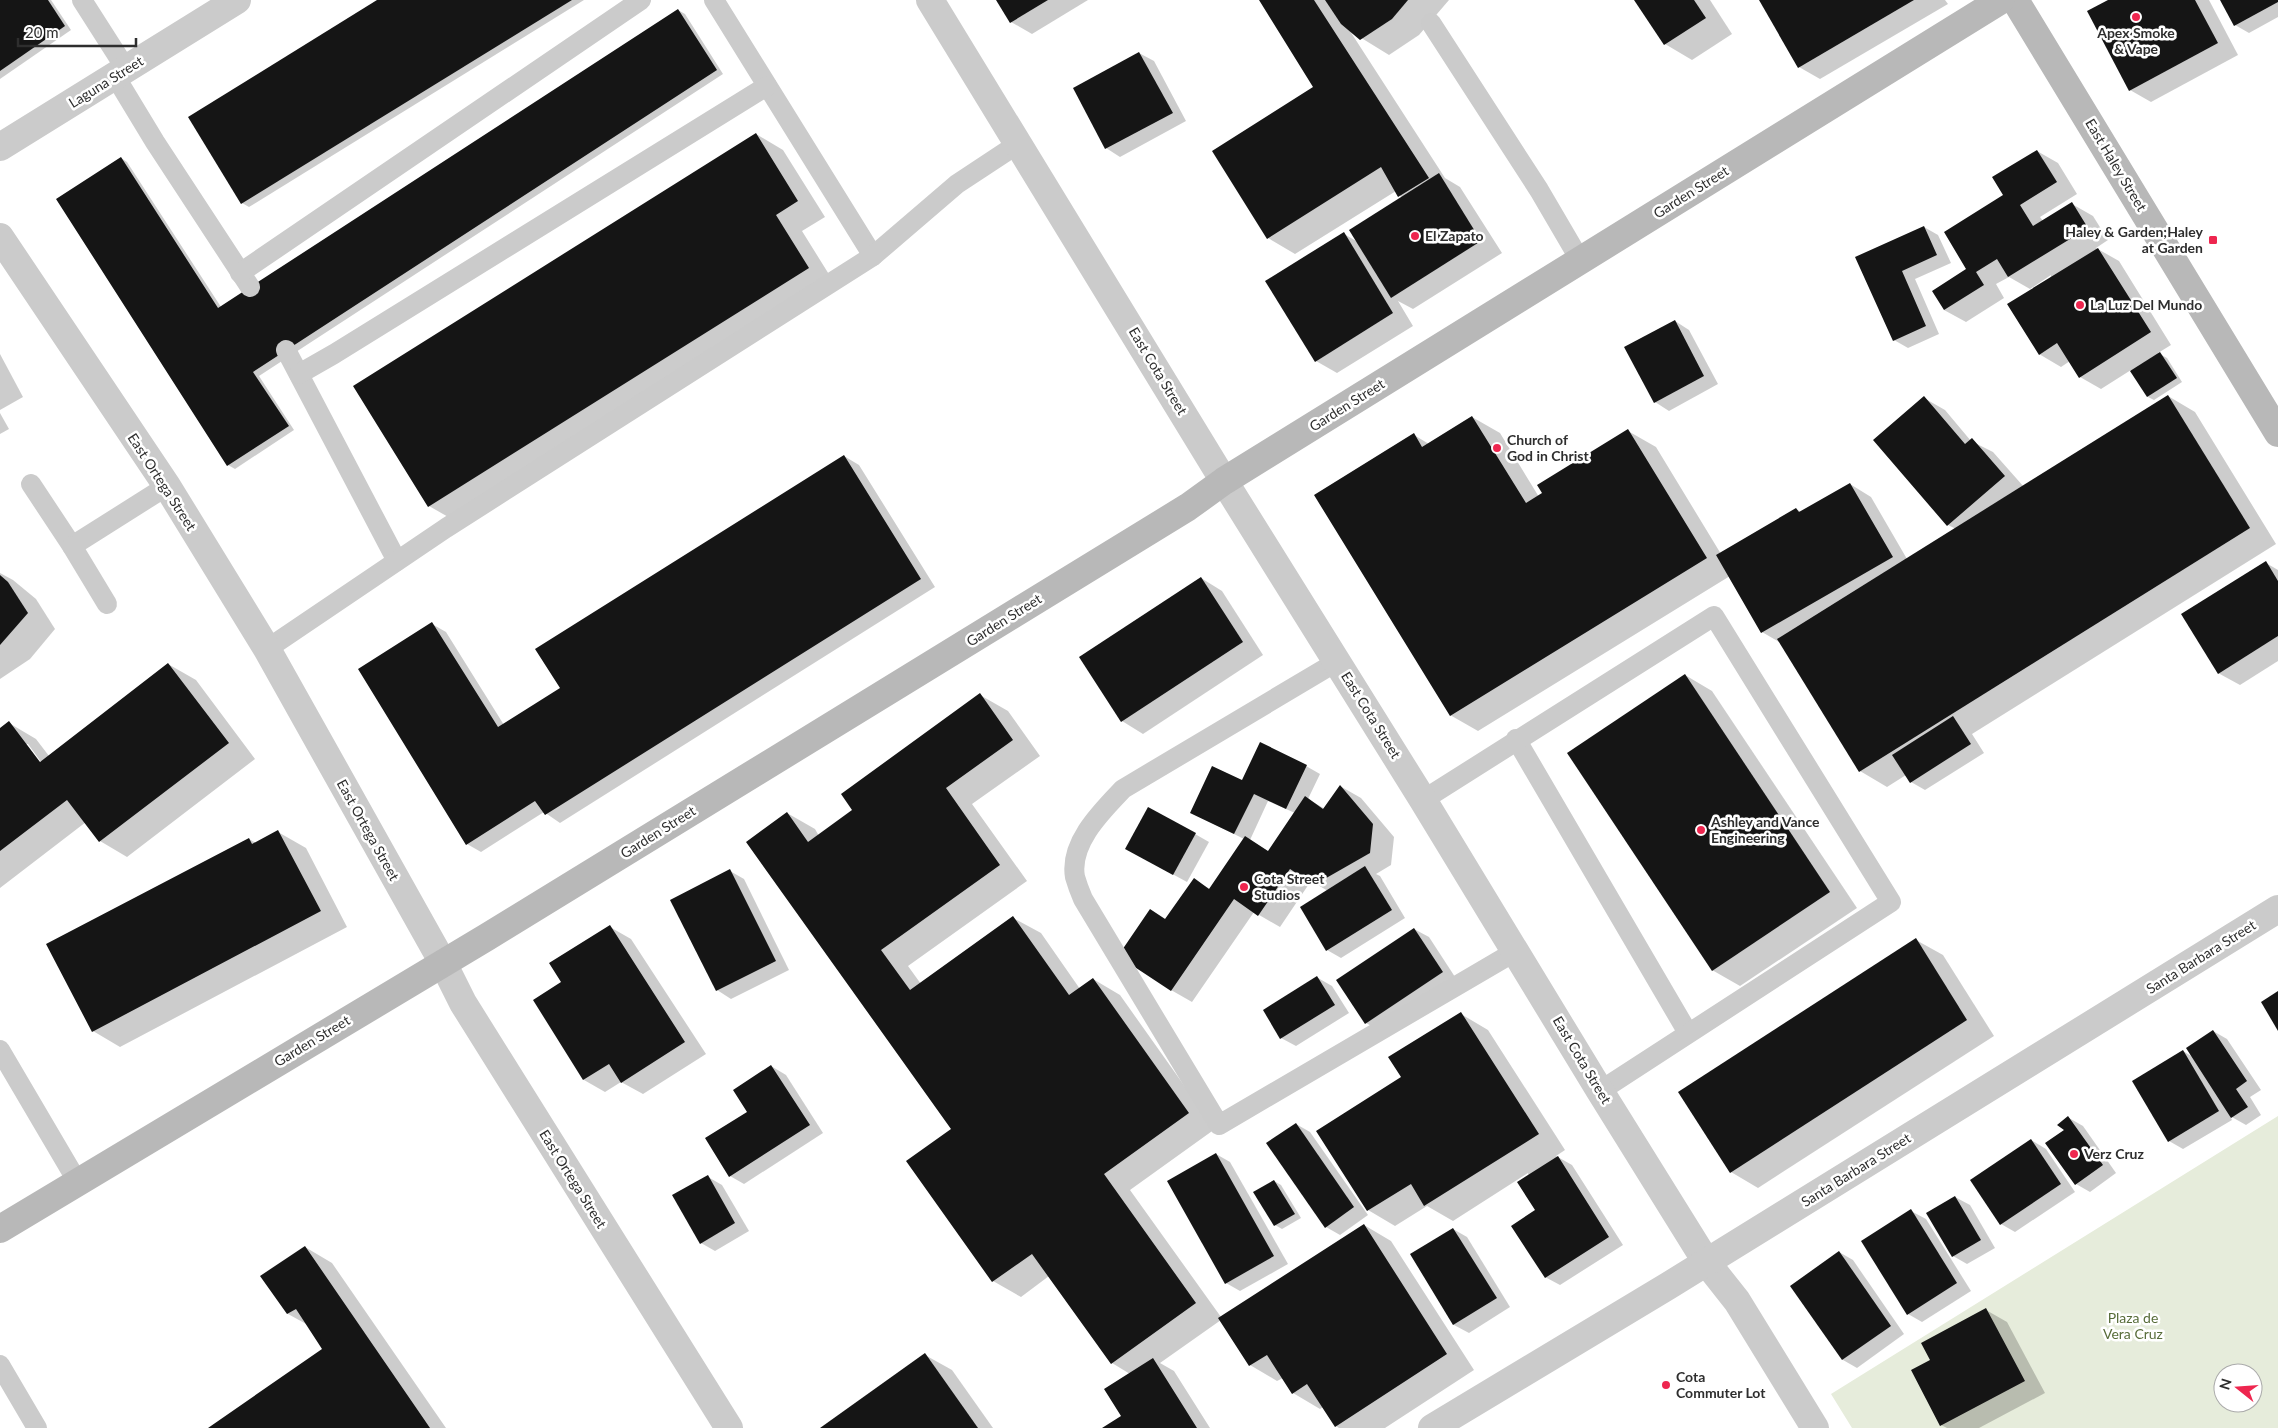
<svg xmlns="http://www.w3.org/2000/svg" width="2278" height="1428" viewBox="0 0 2278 1428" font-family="Lato,sans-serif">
<rect width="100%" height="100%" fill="#fff"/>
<path fill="#e6ecdb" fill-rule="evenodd" d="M2278,1116V1428H1852L1831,1394ZM2223,1373H2253V1403H2223Z"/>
<g fill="#0003" fill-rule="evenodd">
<path d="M0,0H51L71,30L0,79Z"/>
<path d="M380,0H584L249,207L242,203L190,118Z"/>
<path d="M998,0H1088L1032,34L1011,22Z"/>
<path d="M1261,0H1449L1419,35L1389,55L1350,31L1445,178L1460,187L1502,253L1413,309L1398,301L1413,326L1337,373L1316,361L1344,234L1358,242L1402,198L1396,191L1295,254L1268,238L1315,87Z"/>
<path d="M1636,0H1710L1732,34L1692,60L1665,44Z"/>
<path d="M1761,0H1945L1948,4L1820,79L1799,67Z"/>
<path d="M2111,0H2209L2238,55L2151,102L2130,90Z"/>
<path d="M2221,0H2278V17L2249,33L2235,25Z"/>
<path d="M678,10L685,14L723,74L259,376L294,430L235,469L228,465L121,158L127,162L221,307Z"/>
<path d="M1139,53L1154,61L1186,121L1120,157L1106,148L1074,89Z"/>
<path d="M756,134L783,150L825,217L802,231L835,284L457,522L429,506L355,387Z"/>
<path d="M2037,151L2058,163L2077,194L2040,217L2043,221L2072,204L2093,216L2108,240L2096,248L2119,261L2171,345L2158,353L2167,358L2182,382L2154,400L2148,397L2131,370L2101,389L2080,377L2070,361L2061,367L2039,354L2051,275L2030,289L2009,277L1996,284L2004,298L1966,322L1944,310L1968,270L2004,196Z"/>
<path d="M1924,227L1938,235L1951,263L1915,279L1939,334L1908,348L1894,340L1857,257Z"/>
<path d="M1675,321L1689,330L1718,384L1669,411L1655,402Z"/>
<path d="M0,354L23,397L0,410Z"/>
<path d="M2168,396L2195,412L2276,544L1972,734L1984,753L1925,790L1911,782L1906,775L1887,787L1860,771L1781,643L1762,632L1730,576L1478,731L1450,715L1414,435L1429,444L1472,417L1500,433L1539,497L1628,431L1656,447L1721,554L1796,509L1801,512L1850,484L1871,497L1907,559L1956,529L1948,525L1924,398L1945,410L1971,441L1993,452L2024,487Z"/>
<path d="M0,413L9,429L0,434Z"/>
<path d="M844,456L859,465L935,587L560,823L544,812L481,852L467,844L432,624L446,632L504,725L561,689Z"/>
<path d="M2266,563L2278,570V661L2240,685L2218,673Z"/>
<path d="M0,573L13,580L36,599L55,629L30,659L0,679Z"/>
<path d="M1201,578L1222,591L1263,655L1143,734L1122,721Z"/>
<path d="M168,664L196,680L255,759L127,857L100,841L86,822L0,888V730L9,723L36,739L49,756ZM25,744H28L44,766L42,768Z"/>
<path d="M1685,675L1712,691L1857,908L1740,986L1712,970Z"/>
<path d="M980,695L1008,711L1040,756L972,804L1027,881L908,966L921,984L1013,918L1041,933L1080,989L1093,979L1120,995L1215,1129L1130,1190L1221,1317L1364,1225L1391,1241L1474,1370L1385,1428H1339L1336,1426L1323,1407L1320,1409L1293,1393L1283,1378L1277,1381L1250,1365L1221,1320L1160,1363L1174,1371L1210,1428H1104L1123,1416L1130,1374L1112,1363L1049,1276L1021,1297L993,1281L953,1129L787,813L815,829L819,836L854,810Z"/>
<path d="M1306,766L1320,774L1308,799L1325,809L1340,786L1361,798L1394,837L1391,865L1376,874L1380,876L1405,918L1341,958L1327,950L1328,891L1311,881L1280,927L1254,912L1192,1002L1171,990L1151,910L1167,920L1194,880L1210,889L1244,839L1192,813L1243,782ZM1268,801L1295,813L1269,852L1250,840Z"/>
<path d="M278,832L306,848L347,927L120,1047L93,1031L249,839L256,843Z"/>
<path d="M1195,834L1209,842L1187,882L1141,857Z"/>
<path d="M730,871L744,879L789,970L731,999L717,990Z"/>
<path d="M610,927L631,939L706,1054L643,1094L621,1082L605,1092L584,1080L535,1000L563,983Z"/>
<path d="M1414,929L1429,937L1457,980L1380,1031L1366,1023Z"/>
<path d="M1916,940L1943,955L1994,1036L1758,1188L1731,1172Z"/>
<path d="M1318,978L1332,986L1349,1013L1296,1046L1281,1038L1264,1011Z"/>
<path d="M1461,1014L1488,1030L1565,1150L1556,1156L1572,1165L1623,1245L1560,1285L1545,1277L1537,1210L1528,1173L1453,1221L1427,1206L1395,1226L1368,1210L1403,1077Z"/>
<path d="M2213,1031L2227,1039L2261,1090L2250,1097L2261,1115L2246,1125L2230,1116L2232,1120L2183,1149L2169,1141L2183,1051L2193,1057Z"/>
<path d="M771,1066L786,1075L823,1133L744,1184L730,1176L749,1112Z"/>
<path d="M2069,1118L2083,1126L2116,1173L2090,1192L2076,1184L2066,1130Z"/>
<path d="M1296,1124L1310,1132L1368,1215L1340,1235L1326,1227Z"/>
<path d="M2031,1140L2046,1149L2075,1192L2015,1232L2001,1224Z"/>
<path d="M1216,1154L1230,1162L1288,1264L1240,1291L1226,1283Z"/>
<path d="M708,1177L722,1185L749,1231L715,1251L701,1243Z"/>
<path d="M1274,1181L1281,1185L1301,1218L1282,1229L1275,1225Z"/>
<path d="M1955,1197L1970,1205L1995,1248L1967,1264L1953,1256Z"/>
<path d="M1911,1211L1926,1219L1971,1291L1922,1322L1908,1314Z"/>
<path d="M1453,1229L1467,1237L1510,1307L1469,1333L1454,1325L1411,1255Z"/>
<path d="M305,1247L332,1263L446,1428H210L324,1349L308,1325L288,1314L262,1277Z"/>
<path d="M1839,1252L1853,1260L1904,1334L1857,1368L1843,1360L1791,1286Z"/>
<path d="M1986,1310L2007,1322L2045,1393L1979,1428H1947L1941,1425L1931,1361Z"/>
<path d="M925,1355L952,1370L993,1428H822Z"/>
</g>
<g fill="#151515">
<path d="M0,0H48L65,26L0,71Z"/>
<path d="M377,0H572L241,204L188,117Z"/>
<path d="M996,0H1048L1010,23Z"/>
<path d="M1259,0H1314L1429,178L1398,197L1381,167L1267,239L1212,151L1313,87Z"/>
<path d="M1325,0H1408L1392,19L1360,40L1341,24Z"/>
<path d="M1634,0H1694L1706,18L1664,45Z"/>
<path d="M1759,0H1914L1798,68Z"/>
<path d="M2108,0H2195L2218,43L2129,91L2087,11Z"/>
<path d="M2220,0H2278V2L2234,26Z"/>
<path d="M678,9L717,70L253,372L289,426L227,466L56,199L121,157L218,308Z"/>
<path d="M1139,52L1173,113L1105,149L1073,88Z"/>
<path d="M756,133L798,201L776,215L809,268L428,507L353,386Z"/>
<path d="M2037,150L2057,182L2020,205L2033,226L2072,202L2088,228L2008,277L1997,259L1976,272L1984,285L1944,310L1932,291L1966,269L1944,232L2003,195L1992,177Z"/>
<path d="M1439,173L1481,241L1391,298L1349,230Z"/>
<path d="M1924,226L1937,255L1902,271L1926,326L1893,341L1855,257Z"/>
<path d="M1344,232L1393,313L1315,362L1265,281Z"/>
<path d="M2098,248L2151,332L2079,378L2057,343L2039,355L2007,304Z"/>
<path d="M1675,320L1704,376L1654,403L1624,347Z"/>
<path d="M2160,352L2177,378L2147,397L2130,371Z"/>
<path d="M2168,395L2250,528L1859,772L1777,639Z"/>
<path d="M1924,396L1965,444L1972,438L2005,476L1947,526L1873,440Z"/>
<path d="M1472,416L1526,503L1542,493L1537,485L1628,429L1707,558L1450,716L1314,495L1414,433L1422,447Z"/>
<path d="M844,455L921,579L545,815L535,801L466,845L358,669L432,622L498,727L560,688L535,649Z"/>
<path d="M1850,483L1893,557L1761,633L1716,555L1796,508L1799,512Z"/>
<path d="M2266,561L2278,581V636L2218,674L2181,614Z"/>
<path d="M0,575L8,582L28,613L0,645Z"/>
<path d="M1201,577L1243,642L1121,722L1079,657Z"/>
<path d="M168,663L229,743L99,842L67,800L0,851V728L9,721L40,762Z"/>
<path d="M1685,674L1830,892L1712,971L1567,753Z"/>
<path d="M980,693L1013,740L946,788L1000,865L881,950L910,990L1013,916L1069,995L1093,978L1189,1113L1104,1174L1196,1303L1111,1364L1032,1254L992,1282L906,1161L951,1129L746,842L787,812L808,842L852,810L841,794Z"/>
<path d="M1953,716L1971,744L1910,783L1892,755Z"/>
<path d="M1260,742L1307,765L1286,809L1254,794L1234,834L1190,813L1212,766L1242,780Z"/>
<path d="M1340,785L1373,824L1370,853L1314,885L1290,869L1258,916L1234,899L1171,991L1118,956L1150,909L1165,919L1194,878L1209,889L1245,836L1268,851L1305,796L1323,809Z"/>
<path d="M1148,807L1196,833L1173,875L1125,849Z"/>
<path d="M278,830L321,911L92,1032L46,944L249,838L252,844Z"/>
<path d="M1365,866L1392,910L1326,951L1300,907Z"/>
<path d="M730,869L776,961L716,991L670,900Z"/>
<path d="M610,925L685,1042L621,1083L609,1064L583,1080L533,1000L561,982L549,963Z"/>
<path d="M1414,928L1443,972L1365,1024L1336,980Z"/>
<path d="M1916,938L1967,1020L1730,1173L1678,1092Z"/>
<path d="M1317,976L1335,1005L1280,1039L1263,1010Z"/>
<path d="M2278,991V1031L2261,1002Z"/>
<path d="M1461,1012L1539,1134L1424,1206L1411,1184L1367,1211L1316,1131L1401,1077L1388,1057Z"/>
<path d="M2213,1030L2247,1081L2236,1089L2248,1107L2231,1118L2186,1048Z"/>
<path d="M2183,1050L2219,1111L2168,1142L2132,1081Z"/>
<path d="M771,1065L810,1125L729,1177L705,1138L747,1112L733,1090Z"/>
<path d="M2068,1116L2103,1165L2075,1185L2045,1143L2064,1130L2057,1125Z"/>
<path d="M1296,1123L1354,1207L1325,1228L1266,1143Z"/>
<path d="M2031,1139L2061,1184L2000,1225L1970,1180Z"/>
<path d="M1216,1153L1274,1256L1225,1284L1167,1181Z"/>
<path d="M1558,1156L1609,1237L1545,1278L1511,1226L1535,1210L1517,1182Z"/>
<path d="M708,1175L735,1223L700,1244L672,1195Z"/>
<path d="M1274,1180L1295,1214L1274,1226L1253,1192Z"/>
<path d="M1955,1196L1981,1240L1952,1257L1926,1213Z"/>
<path d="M1911,1209L1957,1283L1907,1315L1861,1241Z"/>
<path d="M1364,1224L1447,1354L1335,1427L1307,1384L1292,1394L1267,1355L1249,1366L1218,1318Z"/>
<path d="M1453,1228L1497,1298L1453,1325L1410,1254Z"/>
<path d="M305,1246L430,1428H208L322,1349L296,1309L287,1314L260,1276Z"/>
<path d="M1839,1251L1891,1326L1842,1360L1790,1286Z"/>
<path d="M1986,1308L2025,1381L1940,1426L1911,1370L1930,1360L1921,1343Z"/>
<path d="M925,1353L978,1428H820Z"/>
<path d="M1153,1358L1197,1428H1102L1121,1416L1104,1389Z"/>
</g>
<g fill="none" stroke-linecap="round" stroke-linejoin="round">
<g stroke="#cbcbcb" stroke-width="20">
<path d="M82,0L126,69"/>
<path d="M714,0L873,256"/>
<path d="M1431,23L1539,190L1580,260"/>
<path d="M115,76L155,142L250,287"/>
<path d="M240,273L641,0"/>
<path d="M286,350L397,561"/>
<path d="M299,374L334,354L767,86"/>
<path d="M31,484L72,546L167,486"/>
<path d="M72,546L107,604"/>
<path d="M267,649L446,528L873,256L957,184L1019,143"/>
<path d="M1338,661L1123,789C1102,811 1069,843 1075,877C1077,884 1080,892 1083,899L1219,1125L1516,951"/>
<path d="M1516,739L1688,1033"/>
<path d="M1423,800L1714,616L1891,902L1600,1091"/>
<path d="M0,1050L77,1181"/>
<path d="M0,1365L37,1428"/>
</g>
<g stroke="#cbcbcb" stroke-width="28">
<path d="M930,0L1224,481L1423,800L1600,1091L1707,1263L1737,1301L1815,1428"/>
<path d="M0,147L237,0"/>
<path d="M0,237L167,486L267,649L443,963L463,1003L729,1428"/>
<path d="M1432,1428L1668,1286L2278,909"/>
</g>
<g stroke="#b8b8b8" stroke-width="28">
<path d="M2015,0L2278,433"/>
<path d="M0,1229L487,937L1188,507L1224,481L2001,0"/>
</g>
</g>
<g fill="#ee264f" stroke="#fff" stroke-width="2">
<circle cx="2136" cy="17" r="5"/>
<circle cx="1415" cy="236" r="5"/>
<rect x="2208" y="235" width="10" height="10" rx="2.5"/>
<circle cx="2080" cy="305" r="5"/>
<circle cx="1497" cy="448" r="5"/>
<circle cx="1701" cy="830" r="5"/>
<circle cx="1244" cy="887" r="5"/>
<circle cx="2074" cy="1154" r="5"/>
<circle cx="1666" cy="1385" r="5"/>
</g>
<g text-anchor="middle" stroke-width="5" stroke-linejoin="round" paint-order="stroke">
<g font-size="14" font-weight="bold" fill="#2e2e2e" stroke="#fff" text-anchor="start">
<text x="2136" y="38" text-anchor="middle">Apex Smoke<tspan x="2136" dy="16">&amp; Vape</tspan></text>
<text x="2203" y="237" text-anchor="end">Haley &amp; Garden;Haley<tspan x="2203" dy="16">at Garden</tspan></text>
<text x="1425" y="241">El Zapato</text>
<text x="2090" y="310">La Luz Del Mundo</text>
<text x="1507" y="445">Church of<tspan x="1507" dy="16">God in Christ</tspan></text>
<text x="1711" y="827">Ashley and Vance<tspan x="1711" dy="16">Engineering</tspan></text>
<text x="1254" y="884">Cota Street<tspan x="1254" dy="16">Studios</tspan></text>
<text x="2084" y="1159">Verz Cruz</text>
<text x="1676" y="1382">Cota<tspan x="1676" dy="16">Commuter Lot</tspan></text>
</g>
<g font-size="14" fill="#2e2e2e" stroke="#fff">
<text transform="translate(106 82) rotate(-32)" y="5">Laguna Street</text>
<text transform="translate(2116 165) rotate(59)" y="5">East Haley Street</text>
<text transform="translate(1691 192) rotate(-32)" y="5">Garden Street</text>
<text transform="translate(1158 371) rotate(59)" y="5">East Cota Street</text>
<text transform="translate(1347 405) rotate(-32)" y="5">Garden Street</text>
<text transform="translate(162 482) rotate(57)" y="5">East Ortega Street</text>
<text transform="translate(1004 620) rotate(-32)" y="5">Garden Street</text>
<text transform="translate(1371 715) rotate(58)" y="5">East Cota Street</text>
<text transform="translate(368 830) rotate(61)" y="5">East Ortega Street</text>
<text transform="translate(658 832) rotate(-32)" y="5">Garden Street</text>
<text transform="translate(2201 957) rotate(-32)" y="5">Santa Barbara Street</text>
<text transform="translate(312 1041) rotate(-31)" y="5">Garden Street</text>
<text transform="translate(1582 1060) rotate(59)" y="5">East Cota Street</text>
<text transform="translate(1856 1170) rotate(-32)" y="5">Santa Barbara Street</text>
<text transform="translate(573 1179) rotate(58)" y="5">East Ortega Street</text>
</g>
<g font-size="14" fill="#576c39" stroke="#fff">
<text x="2133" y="1323">Plaza de<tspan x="2133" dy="16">Vera Cruz</tspan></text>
</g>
</g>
<g transform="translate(2238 1388) rotate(287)"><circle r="24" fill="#ffffff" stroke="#ababab"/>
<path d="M0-4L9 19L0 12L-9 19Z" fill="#ee264f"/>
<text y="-8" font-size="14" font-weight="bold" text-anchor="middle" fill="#2e2e2e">N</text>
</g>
<path d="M18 38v8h118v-8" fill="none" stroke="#2e2e2e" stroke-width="2.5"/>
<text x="25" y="38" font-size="15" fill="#2e2e2e" stroke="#ffffff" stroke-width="4" paint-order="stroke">20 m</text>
</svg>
